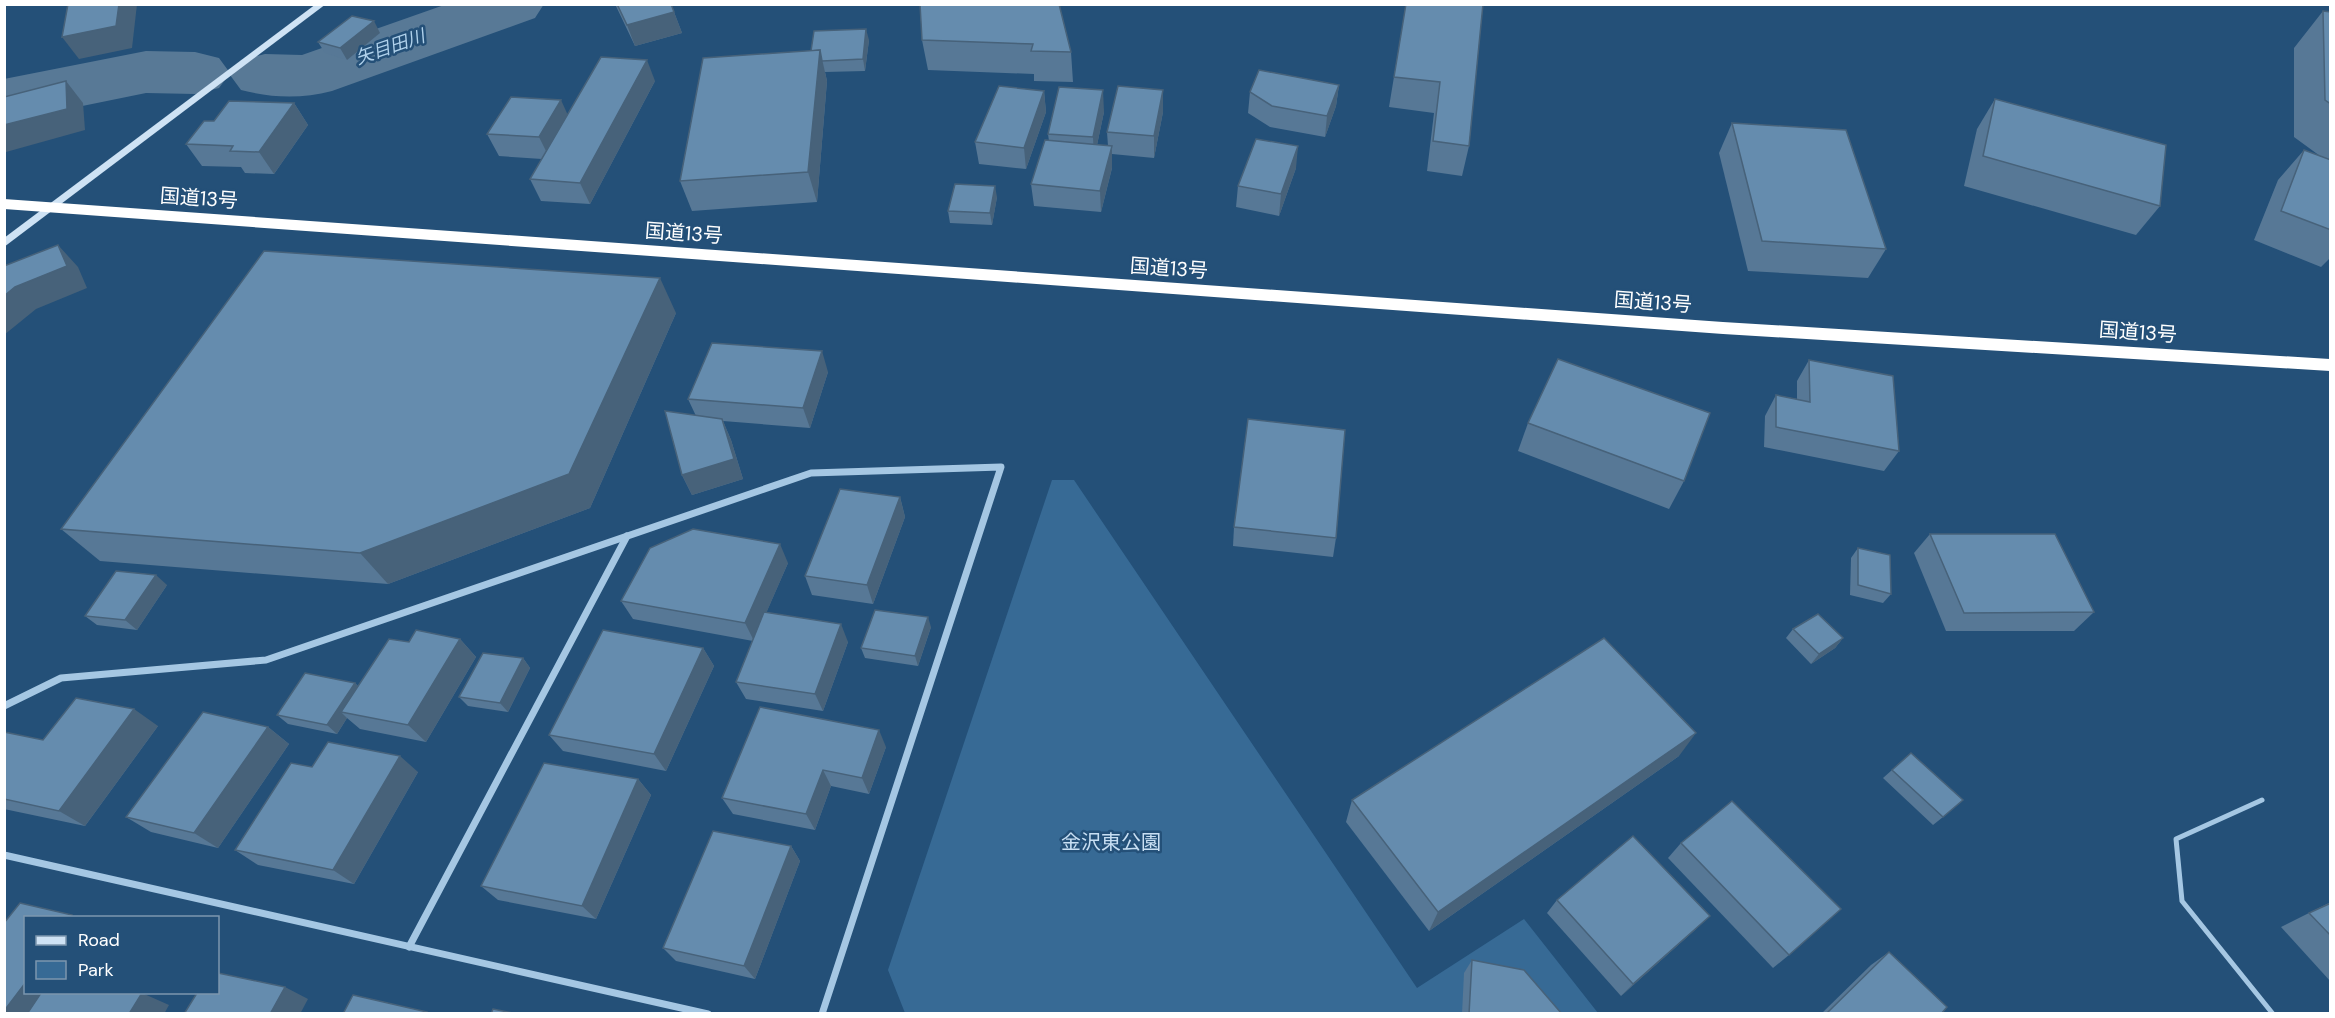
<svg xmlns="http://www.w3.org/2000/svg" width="2335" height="1018" viewBox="0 0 2335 1018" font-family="'DM Sans','Noto Sans JP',sans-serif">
<rect width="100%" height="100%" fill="#245078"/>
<path fill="#376a95" d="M1052,480H1074L1417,988L1524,919L1598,1013H905L888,970Z"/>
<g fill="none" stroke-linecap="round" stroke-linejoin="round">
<g fill="#587996" fill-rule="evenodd">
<path d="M447,4H544L535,18L332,91C301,99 272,98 241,90L230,75L241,60L265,54L302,55Z"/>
<path d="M146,51L195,52L219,58L230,73L219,88L195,94L146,93L48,113L29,123L4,129V79Z"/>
</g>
<path stroke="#a5c7e3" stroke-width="5" d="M2262,800L2176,839L2182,901L2273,1014"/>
<g stroke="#a5c7e3" stroke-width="7">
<path d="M4,706L61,678L266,660L811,473L1001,467L822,1014"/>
<path d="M4,855L708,1014"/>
<path d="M409,947L627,536"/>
</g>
<path fill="#cee2f4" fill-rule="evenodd" d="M316,4H326L4,247V238Z"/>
<path fill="#fff" fill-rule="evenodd" d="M4,199L1723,322L2330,359V371L1723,334L4,209Z"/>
</g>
<g fill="#577896">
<path d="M615,4H671L674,12L682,33L635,46Z"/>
<path d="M920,4L1071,52L1073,82L1034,81V74L928,70L922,40Z"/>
<path d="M1406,4L1469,146L1462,176L1427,171L1434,113L1389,107Z"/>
<path d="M2323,11L2331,12V257L2321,267L2254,240L2278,180L2304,150L2320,156L2294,137V48Z"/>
<path d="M380,33L347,60L325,53L318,42Z"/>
<path d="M869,40L865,71L825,72L827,81L817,202L692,211L680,181L811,51Z"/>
<path d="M655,81L590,204L541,201L530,179L542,159L499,156L487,134L567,115Z"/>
<path d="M1339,85L1336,106L1325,137L1270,127L1248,113L1250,92Z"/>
<path d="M1163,90V112L1154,158L1112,154V168L1101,212L1034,206L1031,184L1049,141L1048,134L1104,112L1097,145L1108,146L1107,132Z"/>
<path d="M1044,91L1046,112L1026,169L979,164L975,142Z"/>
<path d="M1995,99L2160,206L2136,235L1964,186L1977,129Z"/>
<path d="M294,103L308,125L274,174L245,173L241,167L202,166L186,144L214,121Z"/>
<path d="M1732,123L1886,249L1868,278L1748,271L1719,153Z"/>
<path d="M1296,168L1279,216L1236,207L1238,186Z"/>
<path d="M997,197L992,225L950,223L948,211Z"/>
<path d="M676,313L590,508L388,584L100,561L61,529Z"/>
<path d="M1809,360L1899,451L1884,471L1764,447L1765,416L1776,395L1797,399V381Z"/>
<path d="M828,372L810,428L723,421L731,440L743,479L692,495L682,475L696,416L688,399Z"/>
<path d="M1528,423L1684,481L1669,509L1518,451Z"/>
<path d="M900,497L905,517L873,604L812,595L805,576Z"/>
<path d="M1234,527L1336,538L1333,557L1233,546Z"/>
<path d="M1930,534L2094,612L2074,631H1946L1914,553Z"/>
<path d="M1858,548L1891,594L1883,603L1850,595L1851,558Z"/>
<path d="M788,563L766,613L848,642L823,711L746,699L736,682L753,641L633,619L621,601Z"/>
<path d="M167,585L137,630L97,625L85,616Z"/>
<path d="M931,627L918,666L865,658L861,648Z"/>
<path d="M1793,629L1843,638L1835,648L1811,664L1786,638Z"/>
<path d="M460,639L476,657L426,742L360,729L347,718L337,734L288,724L277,715L355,683L358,686L409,642Z"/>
<path d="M703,648L714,666L666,771L563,751L549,735Z"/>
<path d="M523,658L530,668L508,712L468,706L459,697Z"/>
<path d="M158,726L85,826L4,809V732L43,740Z"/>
<path d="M268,727L289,744L218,848L151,832L126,817Z"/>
<path d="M886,747L869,794L831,786L815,830L733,814L722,798Z"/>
<path d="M1679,756L1429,931L1346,822L1352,800Z"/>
<path d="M312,767L418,772L354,884L258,865L235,850Z"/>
<path d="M1892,770L1943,817L1933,825L1883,778Z"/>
<path d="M638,779L651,795L596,919L498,900L481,886Z"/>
<path d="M1681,843L1789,955L1773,968L1668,858Z"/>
<path d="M791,846L800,861L755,979L676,961L663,948Z"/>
<path d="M1557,900L1696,929L1621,996L1547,913Z"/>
<path d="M2331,902V982L2281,927Z"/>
<path d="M1889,952L1941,1014H1821L1871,965Z"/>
<path d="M1472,960L1562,1014H1462L1464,973Z"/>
</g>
<g fill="#47627a">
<path d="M119,4H137L132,48L79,59L62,37Z"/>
<path d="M674,12L682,33L635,46L627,25Z"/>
<path d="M374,21L380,33L347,60L340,48Z"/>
<path d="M866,29L869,40L865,71L863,59Z"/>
<path d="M820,50L827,81L817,202L808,172Z"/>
<path d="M647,60L655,81L590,204L580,183Z"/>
<path d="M66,81L83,103L85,130L6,152L4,150V125Z"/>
<path d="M1339,85L1336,106L1325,137L1327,116Z"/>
<path d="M1103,90L1104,112L1094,159L1093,137Z"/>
<path d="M1163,90V112L1154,158V136Z"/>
<path d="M1044,91L1046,112L1026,169L1024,148Z"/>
<path d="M561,100L571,122L550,159L539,137Z"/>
<path d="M294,103L308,125L274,174L259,152Z"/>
<path d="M1112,146V168L1101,212L1100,191Z"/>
<path d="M1298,146L1296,168L1279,216L1281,194Z"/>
<path d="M995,186L997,197L992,225L990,213Z"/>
<path d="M58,245L78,267L87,288L36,309L4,335V296Z"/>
<path d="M660,278L676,313L590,508L388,584L360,553Z"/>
<path d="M822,351L828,372L810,428L803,408Z"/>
<path d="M722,419L731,440L743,479L692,495L682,475Z"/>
<path d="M900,497L905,517L873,604L867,585Z"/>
<path d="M780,544L788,563L754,641L745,623Z"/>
<path d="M156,575L167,585L137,630L125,620Z"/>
<path d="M928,617L931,627L918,666L915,656Z"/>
<path d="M841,624L848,642L823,711L815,694Z"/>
<path d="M1843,638L1835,648L1811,664L1819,654Z"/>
<path d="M460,639L476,657L426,742L408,725Z"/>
<path d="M703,648L714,666L666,771L654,754Z"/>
<path d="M523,658L530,668L508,712L500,703Z"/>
<path d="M355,683L364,692L341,712L347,718L337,734L327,725Z"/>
<path d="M134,709L158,726L85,826L59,811Z"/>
<path d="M268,727L289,744L218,848L194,833Z"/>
<path d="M879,730L886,747L869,794L862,778Z"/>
<path d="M1696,733L1679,756L1429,931L1438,912Z"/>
<path d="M400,756L418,772L354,884L333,870Z"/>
<path d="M823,770L831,786L815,830L806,814Z"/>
<path d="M638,779L651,795L596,919L582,906Z"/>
<path d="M791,846L800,861L755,979L744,966Z"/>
<path d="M1710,916L1696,929L1621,996L1633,984Z"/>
<path d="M26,982V993H56L42,1014H4V1011Z"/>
<path d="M285,987L308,999L300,1014H270Z"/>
<path d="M142,993L169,1005L164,1014H129Z"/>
</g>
<g fill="#658cae" stroke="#47627a" stroke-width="1.5">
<path d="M68,4H119L116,26L62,37Z"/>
<path d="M617,4H671L674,12L627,25Z"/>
<path d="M920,4H1059L1071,52L1031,51L1033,44L922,40Z"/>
<path d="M1406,4H1483L1469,146L1433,141L1440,82L1394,77Z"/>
<path d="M2323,11L2331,12V104L2325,100Z"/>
<path d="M352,16L374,21L340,48L318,42Z"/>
<path d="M866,29L863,59L822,61L820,50L811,51L814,31Z"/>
<path d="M820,50L808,172L680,181L703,58Z"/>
<path d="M601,57L647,60L580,183L530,179Z"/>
<path d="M1259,70L1339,85L1327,116L1272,106L1250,92Z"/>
<path d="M66,81L67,109L4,125V97Z"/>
<path d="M999,86L1044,91L1024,148L975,142Z"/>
<path d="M1118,86L1163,90L1154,136L1107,132Z"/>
<path d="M1059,87L1103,90L1093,137L1048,134Z"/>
<path d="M511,97L561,100L539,137L487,134Z"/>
<path d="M1995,99L2166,145L2160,206L1983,156Z"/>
<path d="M229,101L294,103L259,152L230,151L233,146L186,144L204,121H214Z"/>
<path d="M1732,123L1846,130L1886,249L1762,241Z"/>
<path d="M1256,139L1298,146L1281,194L1238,186Z"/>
<path d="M1045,140L1112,146L1100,191L1031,184Z"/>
<path d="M2304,150L2331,160V230L2281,211Z"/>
<path d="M955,184L995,186L990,213L948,211Z"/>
<path d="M58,245L67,266L15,287L4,296V266Z"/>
<path d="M264,251L660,278L569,474L360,553L61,529Z"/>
<path d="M712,343L822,351L803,408L688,399Z"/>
<path d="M1558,359L1710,413L1684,481L1528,423Z"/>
<path d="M1809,360L1893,376L1899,451L1776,427V395L1810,402Z"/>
<path d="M665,411L722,419L734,459L682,475Z"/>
<path d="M1248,419L1345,430L1336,538L1234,527Z"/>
<path d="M840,489L900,497L867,585L805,576Z"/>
<path d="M693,529L780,544L745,623L621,601L650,548Z"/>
<path d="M1930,534H2055L2094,612L1964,613Z"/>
<path d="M1858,548L1890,555L1891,594L1858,585Z"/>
<path d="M116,571L156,575L125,620L85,616Z"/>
<path d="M875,610L928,617L915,656L861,648Z"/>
<path d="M764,612L841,624L815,694L736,682Z"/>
<path d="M1818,614L1843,638L1819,654L1793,629Z"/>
<path d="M416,630L460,639L408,725L341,712L389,639L409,642Z"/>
<path d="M603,630L703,648L654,754L549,735Z"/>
<path d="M1604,638L1696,733L1438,912L1352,800Z"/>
<path d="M483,653L523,658L500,703L459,697Z"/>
<path d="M305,673L355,683L327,725L277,715Z"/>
<path d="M76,698L134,709L59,811L4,799V732L43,740Z"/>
<path d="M760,707L879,730L862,778L823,770L806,814L722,798Z"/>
<path d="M203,712L268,727L194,833L126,817Z"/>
<path d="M328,742L400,756L333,870L235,850L291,763L312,767Z"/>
<path d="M1911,753L1963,800L1943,817L1892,770Z"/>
<path d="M544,763L638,779L582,906L481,886Z"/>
<path d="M1732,801L1841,909L1789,955L1681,843Z"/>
<path d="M713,831L791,846L744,966L663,948Z"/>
<path d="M1633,836L1710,916L1633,984L1557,900Z"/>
<path d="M20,903L72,915L71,918H26V982L4,1011V923Z"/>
<path d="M2331,903V936L2309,913Z"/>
<path d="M1889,952L1947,1007L1941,1014H1826Z"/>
<path d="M1472,960L1524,970L1562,1014H1469Z"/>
<path d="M218,973L285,987L270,1014H184L197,993H218Z"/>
<path d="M41,993H142L129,1014H27Z"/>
<path d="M353,995L427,1012L426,1014H343Z"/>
<path d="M493,1009L517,1014H491Z"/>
</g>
<g text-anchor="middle" stroke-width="5" stroke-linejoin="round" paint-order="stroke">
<g font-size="18" font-style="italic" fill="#b0d1eb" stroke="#245078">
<text transform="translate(390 47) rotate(-19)" y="6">矢目田川</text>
</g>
<g font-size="20" fill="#fff" stroke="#245078">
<text transform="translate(199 198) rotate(4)" y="7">国道13号</text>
<text transform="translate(684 233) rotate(4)" y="7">国道13号</text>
<text transform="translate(1169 268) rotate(4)" y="7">国道13号</text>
<text transform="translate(1653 302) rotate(4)" y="7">国道13号</text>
<text transform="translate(2138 332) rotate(4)" y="7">国道13号</text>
</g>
<g font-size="20" fill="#c8dff3" stroke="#245078">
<text x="1111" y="849">金沢東公園</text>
</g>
</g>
<rect width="2335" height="1018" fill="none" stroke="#ffffff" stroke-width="12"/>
<rect x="24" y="916" width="195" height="78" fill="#245078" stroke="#7c96ae" stroke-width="1.5"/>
<rect x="36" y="936" width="30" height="9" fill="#cee2f4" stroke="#7c96ae" stroke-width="1.5"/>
<text x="78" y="946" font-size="18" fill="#ffffff">Road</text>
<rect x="36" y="961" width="30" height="18" fill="#376a95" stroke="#7c96ae" stroke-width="1.5"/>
<text x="78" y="976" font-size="18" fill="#ffffff">Park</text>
</svg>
